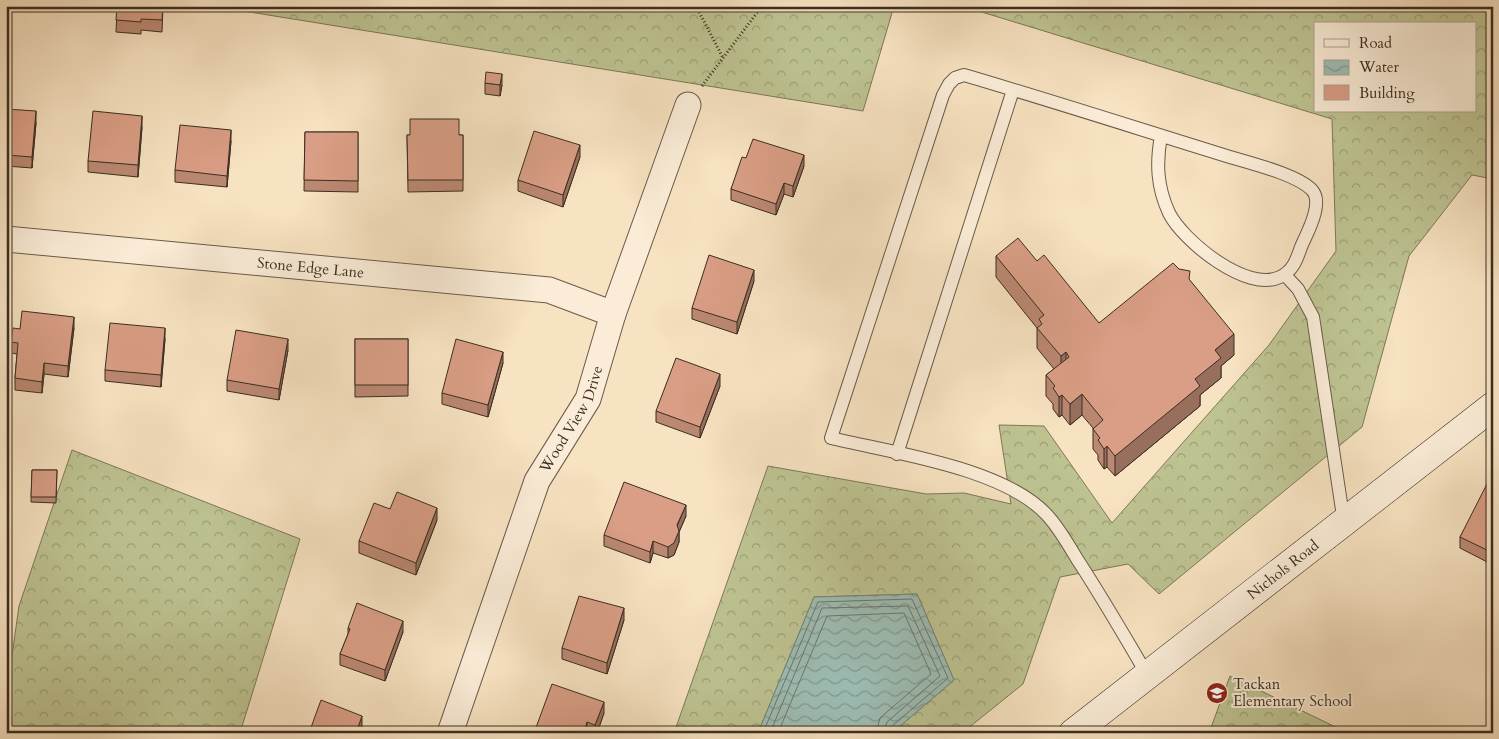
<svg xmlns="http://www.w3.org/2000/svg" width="1499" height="739" viewBox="0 0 1499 739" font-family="Cardo,serif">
<defs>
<pattern id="forest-crowns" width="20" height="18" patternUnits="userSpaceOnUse" patternTransform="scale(1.25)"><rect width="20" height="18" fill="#bec392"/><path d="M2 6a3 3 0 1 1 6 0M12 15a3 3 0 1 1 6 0" fill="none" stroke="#9c9f77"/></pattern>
<pattern id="water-waves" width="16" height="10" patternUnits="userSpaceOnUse" patternTransform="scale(1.25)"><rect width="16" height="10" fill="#9dbdb4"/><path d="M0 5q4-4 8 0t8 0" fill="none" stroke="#819a92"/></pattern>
</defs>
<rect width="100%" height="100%" fill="#f7e2c1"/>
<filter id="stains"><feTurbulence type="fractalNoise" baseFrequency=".004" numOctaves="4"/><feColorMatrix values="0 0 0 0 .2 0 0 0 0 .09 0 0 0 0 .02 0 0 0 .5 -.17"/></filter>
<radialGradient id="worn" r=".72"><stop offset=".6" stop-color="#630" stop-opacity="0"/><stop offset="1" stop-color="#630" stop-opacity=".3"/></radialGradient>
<g fill="url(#forest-crowns)" stroke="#7c785a" fill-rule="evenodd">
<path d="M231,6H894L863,111L231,9Z"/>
<path d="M962,6H1493V179L1472,175L1409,256L1362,427L1159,594L1128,564L1060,577L1023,684L962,733H892L954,680L917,594L814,597L758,733H674L768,466L926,494L964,493L1011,504L999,425L1044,426L1112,523L1269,345L1336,251L1332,119ZM1315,24H1475V111H1315Z"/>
<path d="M72,450L300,539L240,733H6V698L19,606Z"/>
<path d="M1230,676L1348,733H1209Z"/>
</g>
<path fill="url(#water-waves)" stroke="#76847a" d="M917,594L954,680L892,733H758L814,597Z"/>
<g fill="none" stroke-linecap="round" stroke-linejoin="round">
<g stroke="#6c766b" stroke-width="1">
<path d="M763,733L818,602L912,599L948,678L891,727L889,733"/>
<path d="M770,733L822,608L908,606L940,676L887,722L883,733"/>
<path d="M778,733L827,616L904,613L931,674L880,718L876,733"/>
</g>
<g stroke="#6a5b4a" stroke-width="14">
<g id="lane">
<path d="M1285,275L1298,289L1313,317L1344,523"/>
<path d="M897,454L1013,90"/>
<path d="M1148,676C1125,637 1102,597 1077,559C1068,544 1059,528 1047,515C1004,468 893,453 831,438L943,95L949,84L955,78L964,75C1049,100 1133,127 1217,153C1241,161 1296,173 1312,190C1324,203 1307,233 1301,247C1297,259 1293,271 1280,277C1247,293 1183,241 1169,213C1157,187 1156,163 1161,136"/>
</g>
</g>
<g stroke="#6a5b4a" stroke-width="27">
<g id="street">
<path id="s1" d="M6,239L549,290L613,314"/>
<path id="s2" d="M450,733L537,481L588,399L613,314L688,105"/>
</g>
</g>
<g stroke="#3b2e22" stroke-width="29">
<g id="secondary">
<path id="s3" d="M1073,733L1493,406"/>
</g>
</g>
<g stroke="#3b2e22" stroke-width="3" stroke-dasharray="1 2.5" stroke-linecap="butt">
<path d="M696,6L723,58"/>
<path d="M702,86L762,6"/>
</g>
<use href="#lane" stroke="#faecd7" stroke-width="12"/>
<use href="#street" stroke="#faecd7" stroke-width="25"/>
<use href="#secondary" stroke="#faecd7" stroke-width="28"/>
</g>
<g fill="#bb8872" stroke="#3b2e22">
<path d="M91,6H163L162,32L141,30V34L116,32L117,11L91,9Z"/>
<path d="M485,83L502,85L500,96L485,94Z"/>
<path d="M6,109L36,123L32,168L6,166Z"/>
<path d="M142,127L138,177L88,172V161Z"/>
<path d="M305,132H358V192L304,191Z"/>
<path d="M407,135H463V191L408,192Z"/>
<path d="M231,141L227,187L175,182V170Z"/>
<path d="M580,157L563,207L518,191V180Z"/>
<path d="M746,158L804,166L793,197L784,194L776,215L731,200V189Z"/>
<path d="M996,256L1037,261L1099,323L1190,281L1234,355L1221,366V378L1200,395V406L1115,476L1107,467L1104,469L1098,460V455L1093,449V428L1082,415L1070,425L1062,415L1059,417L1053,409V404L1046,396V375L1054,369L1037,348V328L996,277Z"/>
<path d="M754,281L737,334L692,319V308Z"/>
<path d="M74,328L68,377L44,374L42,393L15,390V378L17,354L11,353V342L20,329Z"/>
<path d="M165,339L161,387L105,381V370Z"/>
<path d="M355,339H408V396L355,397Z"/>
<path d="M288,350L279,400L227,391V380Z"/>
<path d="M503,363L488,417L442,404V393Z"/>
<path d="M720,386L700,438L656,422V411Z"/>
<path d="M32,470H57L56,503L31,502Z"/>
<path d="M1493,480V565L1460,548V537Z"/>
<path d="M390,509L437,520L416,575L359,553V541Z"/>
<path d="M686,516L679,532V542L674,555L668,558L653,553L650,563L604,546V535Z"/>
<path d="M624,620L607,674L562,659V648Z"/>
<path d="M348,628L403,632L385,681L340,665V654L348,634Z"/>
<path d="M604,713L597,733H534Z"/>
</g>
<g fill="#986f5d" stroke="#3b2e22">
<path d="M502,74V85L500,96V85Z"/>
<path d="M36,111V123L32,168V157Z"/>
<path d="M142,116V127L138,177V165Z"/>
<path d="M231,130V141L227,187V176Z"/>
<path d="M580,145V157L563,207V195Z"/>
<path d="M804,155V166L793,197V186Z"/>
<path d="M784,183V194L776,215V204Z"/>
<path d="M754,270V281L737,334V322Z"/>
<path d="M74,317V328L68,377V366Z"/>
<path d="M165,328V339L161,387V375Z"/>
<path d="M1234,334V355L1221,366V378L1200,395V406L1115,476V456L1195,379L1215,350Z"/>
<path d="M288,339V350L279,400V389Z"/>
<path d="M503,352V363L488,417V405Z"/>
<path d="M1066,352V373L1061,377V356Z"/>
<path d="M44,363V374L42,393V382Z"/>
<path d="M720,374V386L700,438V427Z"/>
<path d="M1082,394V415L1070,425V404Z"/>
<path d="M1062,395V415L1059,417V397Z"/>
<path d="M1107,446V467L1104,469V449Z"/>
<path d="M686,505V516L679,532V542L674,555L668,558V547Z"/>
<path d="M437,508V520L416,575V563Z"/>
<path d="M653,541V553L650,563V552Z"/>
<path d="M624,608V620L607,674V663Z"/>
<path d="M403,621V632L385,681V670Z"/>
<path d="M604,702V713L597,733H595V725Z"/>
<path d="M362,716V727L360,733H356Z"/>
<path d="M587,722V733H584Z"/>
</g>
<g fill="#d99e85" stroke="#3b2e22">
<path d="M117,6H163L162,20L141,19V22L116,20Z"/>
<path d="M486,72L502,74L500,85L485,83Z"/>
<path d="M6,109L36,111L32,157L6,155Z"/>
<path d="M93,111L142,116L138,165L88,161Z"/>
<path d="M410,119H459V135H463V180H408L407,135H410Z"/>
<path d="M180,125L231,130L227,176L175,170Z"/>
<path d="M534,131L580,145L563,195L518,180Z"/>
<path d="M305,132H358V181L304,180Z"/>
<path d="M753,139L804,155L793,186L784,183L776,204L731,189L742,157L746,158Z"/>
<path d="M1018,238L1037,261L1044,255L1099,323L1173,263L1179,269L1190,271L1189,279L1234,334L1215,350L1221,358L1195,379L1200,386L1115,456L1107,446L1104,449L1098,440L1100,438L1093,429L1103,420L1082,394L1070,404L1062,395L1059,397L1053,388L1055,386L1046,375L1069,357L1066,352L1061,356L1037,328L1042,324L1039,319L1044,315L996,256Z"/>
<path d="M709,255L754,270L737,322L692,308Z"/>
<path d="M22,311L74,317L68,366L44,363L42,382L15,378L18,343L11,342L13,328L20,329Z"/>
<path d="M110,323L165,328L161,375L105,370Z"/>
<path d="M236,330L288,339L279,389L227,380Z"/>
<rect x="355" y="339" width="53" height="46"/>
<path d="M456,339L503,352L488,405L442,393Z"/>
<path d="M676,358L720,374L700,427L656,411Z"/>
<path d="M32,470H57L56,497H31Z"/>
<path d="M1490,478L1493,480V553L1460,537Z"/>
<path d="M624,482L686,505L677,525L679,531L674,543L668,547L653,541L650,552L604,535Z"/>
<path d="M397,492L437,508L416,563L359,541L374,503L390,509Z"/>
<path d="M579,596L624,608L607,663L562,648Z"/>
<path d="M357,603L403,621L385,670L340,654L350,629L348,628Z"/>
<path d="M552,684L604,702L595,725L587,722L584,733H534Z"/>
<path d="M321,700L362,716L356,733H309Z"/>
</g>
<defs>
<g id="school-disc" transform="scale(1.125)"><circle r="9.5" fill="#8f2418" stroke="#faecd7"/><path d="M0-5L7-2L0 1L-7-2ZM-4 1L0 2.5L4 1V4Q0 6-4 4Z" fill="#fff"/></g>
</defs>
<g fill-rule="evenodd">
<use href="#school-disc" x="1217" y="693"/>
</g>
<g text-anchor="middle" stroke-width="4" stroke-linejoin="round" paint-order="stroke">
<g font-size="15" fill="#3b2e22" stroke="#faecd7">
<text dy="5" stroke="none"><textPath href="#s1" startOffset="306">Stone Edge Lane</textPath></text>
<text dy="5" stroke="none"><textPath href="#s2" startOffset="338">Wood View Drive</textPath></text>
<text dy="5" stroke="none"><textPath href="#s3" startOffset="266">Nichols Road</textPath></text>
</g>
<g font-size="15" fill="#3b2e22" stroke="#faecd7" text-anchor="start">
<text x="1233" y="689">Tackan<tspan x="1233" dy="17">Elementary School</tspan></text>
</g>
</g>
<rect width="1499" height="739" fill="none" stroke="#f7e2c1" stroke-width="25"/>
<rect x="8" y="8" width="1484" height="724" fill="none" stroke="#3b2e22" stroke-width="2.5"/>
<rect x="12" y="12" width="1474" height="714" fill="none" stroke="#3b2e22"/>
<rect x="1314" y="22" width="162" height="90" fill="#faecd7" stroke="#aea08f"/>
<rect x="1324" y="39" width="25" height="8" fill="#faecd7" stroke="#aea08f"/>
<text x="1359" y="48" font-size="15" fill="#3b2e22">Road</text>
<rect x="1324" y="60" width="25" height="15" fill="url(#water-waves)" stroke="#aea08f"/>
<text x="1359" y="72" font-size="15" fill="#3b2e22">Water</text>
<rect x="1324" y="85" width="25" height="15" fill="#d99e85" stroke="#aea08f"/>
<text x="1359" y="98" font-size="15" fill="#3b2e22">Building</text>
<rect width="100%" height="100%" filter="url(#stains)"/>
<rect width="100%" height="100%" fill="url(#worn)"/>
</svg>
